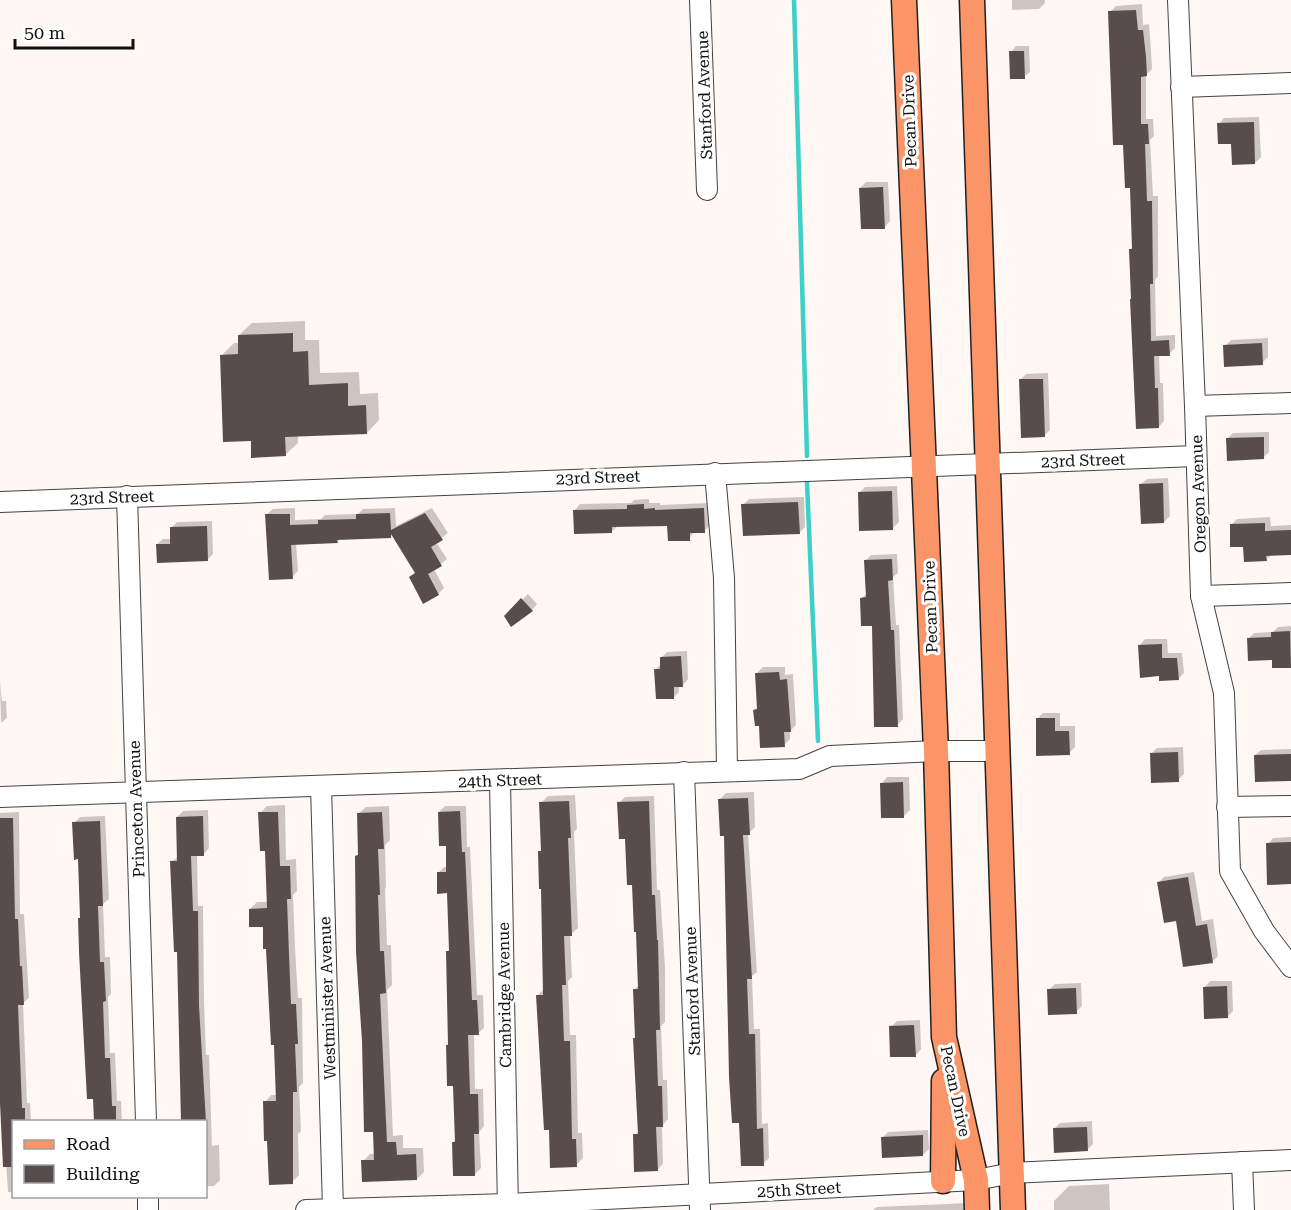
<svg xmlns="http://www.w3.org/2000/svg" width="1291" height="1210" viewBox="0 0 1291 1210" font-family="'Roboto Serif',serif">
<rect width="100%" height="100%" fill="#fff7f3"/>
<g fill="#0003">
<path d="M1012,0H1045V3L1039,9L1012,10Z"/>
<path d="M1142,4L1143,25L1149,24L1151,51L1152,69L1146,75V119H1153L1154,136L1150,140L1153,196H1158V276L1155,280L1156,336L1175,335V348L1169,354H1159L1160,383H1163L1164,421L1159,427L1131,249L1133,247L1131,186L1110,12L1116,6Z"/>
<path d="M1016,46H1029L1030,72L1024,77L1011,52Z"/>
<path d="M1259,117L1261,157L1255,163L1232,142L1219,124L1224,118Z"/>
<path d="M866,182H888L890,221L885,227L860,188Z"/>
<path d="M305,321V340H319L320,373L359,372L360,394L378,393L379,420L367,433L298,435V443L285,455L252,439L222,355L234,343H240L239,335L252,323Z"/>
<path d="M1268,338V357L1262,363L1225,346L1231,340Z"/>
<path d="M1048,373L1050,430L1044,436L1020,380L1026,374Z"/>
<path d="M1269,432V452L1263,458L1227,439L1233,433Z"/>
<path d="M1168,478L1170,516L1164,522L1141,484L1147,479Z"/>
<path d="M897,486L899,522L893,528L859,493L865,487Z"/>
<path d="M804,497L805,527L799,533L743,505L749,499Z"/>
<path d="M649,499V503H660V505L710,503V525L704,531H695L689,539L669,524L618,526L612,531L575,510L580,504L631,503L634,500Z"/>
<path d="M295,508V520L321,519L325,515L358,514L363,509L395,508L396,526L432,508L448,533L436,542L447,559L434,569L444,588L438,594L416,572L393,534L390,537L341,538L337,542L296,543L298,571L292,577L267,514L273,509Z"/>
<path d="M1270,517L1271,526L1291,525V553L1272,554L1266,560L1245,545L1231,525L1237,519Z"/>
<path d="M212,521L213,554L207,560L157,544L163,539H171V528L177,522Z"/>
<path d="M897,554L898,573L893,577L896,625H899L903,719L897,725L873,624L862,598L867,593L865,561L871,555Z"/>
<path d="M528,594L537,604L532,610L506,616Z"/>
<path d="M1291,626V666L1273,659L1249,638L1254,633L1273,632L1278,627Z"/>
<path d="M1145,639H1167L1168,653H1182L1184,673L1178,679L1161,675L1140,645Z"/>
<path d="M687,651L688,679L683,685H679V692L673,698L656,669L661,664V658L667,652Z"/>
<path d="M763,667H785V675L793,674L796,725L790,731V739L784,745L755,710L758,707L757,673Z"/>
<path d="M0,682L2,701H6L7,718L1,723Z"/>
<path d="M1043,713H1060V726H1075V747L1069,753L1037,719Z"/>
<path d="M1183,747L1184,774L1178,780L1151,754L1157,748Z"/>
<path d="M1291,749V779L1255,755L1261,750Z"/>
<path d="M887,777H909L910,810L904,816L882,783Z"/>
<path d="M754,792L755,827L748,834L757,972L752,976L754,1029H760L762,1124L768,1123L769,1158L763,1164L741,1121L733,1122L727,986L725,834L720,799L726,793Z"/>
<path d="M575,795L577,829L574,832L578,928L570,935L572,977L568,981L570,1035H576L578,1133H582L583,1158L576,1165L550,1128L537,996L544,989L542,887L539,852L542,849L541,803L548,796Z"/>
<path d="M654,796L657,890H660L665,967V1022L661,1026L663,1080H667L668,1119L662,1126L663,1164L657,1170L635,1135L640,1130L635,989L639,985L634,884L619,803L625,797Z"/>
<path d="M285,805L286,860L296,859L297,891L293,895L295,947L298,998H302L303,1083L299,1087L301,1131L298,1134L299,1175L292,1182L265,1102L271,1095H277L268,947L264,925L250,909L257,902H269L267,849L260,813L267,806Z"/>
<path d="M389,806L390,840L385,845L386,887L385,889L387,945H391L392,985L387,990L393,1136L403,1135V1148H423L424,1172L417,1179L363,1161L370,1154H375L356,856L360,853L358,814L366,807Z"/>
<path d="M445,806H466L467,847H470L477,995H483L484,1028L478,1033L474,1034L475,1089H483L484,1126L479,1132L481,1168L475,1174L453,1142L456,1139L454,1085L447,1045L450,1043L447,952L451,948L449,892L438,873L444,867H448L447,844L439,812Z"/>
<path d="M208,810L209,848L204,854H197L198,906H203L204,1000L206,1055H209L212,1146L219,1145L220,1180L214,1186H206V1122L179,950L171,862L179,856L177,817L183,811Z"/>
<path d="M19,812L20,914H24L29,998L23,1003L27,1103H30L31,1122H14V1192H8L2,1101H0V813Z"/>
<path d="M105,816L109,899L103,904L105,957H110L111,994L108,997L110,1053H115L117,1101H121L122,1122H95L80,858L74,823L80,817Z"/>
<path d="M1291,837V882L1268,844L1273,838Z"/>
<path d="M1194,872L1202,921L1213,919L1218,956L1212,962L1159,882L1164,877Z"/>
<path d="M1210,981H1232L1233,1011L1227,1017L1205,987Z"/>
<path d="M1081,983L1082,1006L1076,1012L1049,990L1055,984Z"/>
<path d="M920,1020L921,1049L916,1055L891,1027L897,1021Z"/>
<path d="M1092,1121L1093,1144L1087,1150L1055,1128L1060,1123Z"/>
<path d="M928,1130L929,1149L923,1155L882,1138L888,1132Z"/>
<path d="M1109,1184L1110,1210H1054V1201L1069,1186Z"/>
<path d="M970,1203V1210H873L877,1207Z"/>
</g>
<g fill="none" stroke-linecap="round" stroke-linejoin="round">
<g stroke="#3bd1c8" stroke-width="4.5">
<path d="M794,0L807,456"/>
<path d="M807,482L818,741"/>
</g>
</g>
<g fill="#594c4d">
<path d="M1136,10L1138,30H1143L1146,57L1147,76L1141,77V124H1148L1149,144H1145L1147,201H1152L1153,284H1150L1151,341L1169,340L1170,356H1154L1155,388H1158L1159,428L1136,429L1130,299H1131L1129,249H1132L1130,188H1125L1123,145H1113L1108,11Z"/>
<path d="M1009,51H1024L1025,79H1010Z"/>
<path d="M1254,122L1255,164L1232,165L1231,144H1218L1217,123Z"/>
<path d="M883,187L885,229H861L859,188Z"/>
<path d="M293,333V352L308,351L309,385L348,383V406L366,405L367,434L285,437L286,456L251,458V441L223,442L220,355L238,354V335Z"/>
<path d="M1262,343L1263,365L1224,367L1223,345Z"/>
<path d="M1019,379H1043L1045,437L1021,438Z"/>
<path d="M1264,437V459L1227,461L1226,438Z"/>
<path d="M1163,483L1164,523L1141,524L1139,484Z"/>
<path d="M892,491L893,530L859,531L858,492Z"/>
<path d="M798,502L800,534L743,536L741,504Z"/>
<path d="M644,504V509L655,508V510L704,508L705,533H690V541H668L667,526L612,527V533L574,534L573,510L627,509V505Z"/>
<path d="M390,513L391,530L425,513L443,540L431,547L442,566L428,574L439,595L423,604L409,577L415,573L391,534V538L337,540L338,543L291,545L293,579L269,580L265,514H290V525L318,524V520L356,519V514Z"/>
<path d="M1265,523V531L1291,530V555L1266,556L1267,561L1244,562L1243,547H1230V524Z"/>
<path d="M207,526L208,561L157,563L156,544H170V527Z"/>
<path d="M892,559L893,580L888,581L891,630H894L898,727H874L872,626H861L860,598L866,597L864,560Z"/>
<path d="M521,598L533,611L511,627L504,616Z"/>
<path d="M1290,631L1291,668H1272V660L1248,661L1247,638L1271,637V632Z"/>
<path d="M1162,644V658H1177L1179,680L1159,681V676L1140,678L1138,645Z"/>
<path d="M681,656L683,687H674V699H656L654,669H660V657Z"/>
<path d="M779,672L780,680L787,679L791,732H784L785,747L760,748L759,726H755L753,710L757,709L755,673Z"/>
<path d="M1036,718H1055V731H1069L1070,755L1036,756Z"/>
<path d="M1178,752L1179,782L1151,783L1150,753Z"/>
<path d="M1291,754V781L1255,782L1254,755Z"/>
<path d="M903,782L904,818H881L880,783Z"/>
<path d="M748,798L750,835H743L752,979H747L749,1034H755L757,1129L763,1128L764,1166H741L739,1123H732L729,1077L724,836H720L718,799Z"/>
<path d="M569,801L571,838H568L572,936H564L566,985H562L564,1041H570L572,1139H576L577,1167L550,1168L549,1130H544L536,995H543L541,889H539L538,851H541L539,802Z"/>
<path d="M649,801L652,895H655L657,940H658L660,1030H656L658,1086H662L663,1127H656L658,1171L634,1172L633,1134H638L633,1038H635L633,989H638L636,932H634L632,885H627L625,839H619L617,802Z"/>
<path d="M460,811L462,852H465L472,1000H477L479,1035H468L470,1094H478L479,1134H474L475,1176H453L452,1142H455L453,1086H447L446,1045H448L446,951H449L447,893L437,894V872H446V846H439L438,812Z"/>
<path d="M258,812H278L280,866H290L291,899H287L289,955L291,1004H296L298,1044H295L297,1092H293V1184L269,1185L267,1141H264L263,1101H276L274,1045H271L266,949H263V927H249V909L267,908L265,851H260Z"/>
<path d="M382,812L384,849H378L380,895H378L380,951H384L386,993L380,994L387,1142H396L397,1155L416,1154L417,1180L362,1182L361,1160H374L373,1132H364L362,1041L356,952L355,856L358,855L357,813Z"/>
<path d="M203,816L204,856H191L193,911H198L199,1006L206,1122H181L177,952H174L170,861H177L176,817Z"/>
<path d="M0,818H13L15,919H18L20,966H22L24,1005H18L22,1108H25V1122H14V1167H3L0,1103Z"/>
<path d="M100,821L103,906H98L100,962H104L106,1001L103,1002L105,1058H110L112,1106H116V1122H94L93,1099H87L79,952L78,918H80L78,859L74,860L72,822Z"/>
<path d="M1291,842V884L1267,885L1266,843Z"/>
<path d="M1188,877L1196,926L1207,924L1213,963L1183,967L1176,921L1164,923L1157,882Z"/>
<path d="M1227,986L1228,1018L1204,1019L1203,987Z"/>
<path d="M1076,988L1077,1014L1048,1015L1047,989Z"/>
<path d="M914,1025L916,1057H890L889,1026Z"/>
<path d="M1087,1127L1088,1151L1054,1153L1053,1128Z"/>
<path d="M923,1135V1156L882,1158L881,1137Z"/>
</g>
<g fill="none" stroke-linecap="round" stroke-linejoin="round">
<g stroke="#434343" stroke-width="22">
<g id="minor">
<path d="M700,0L707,190"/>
<path d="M1178,0L1195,406L1201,596L1224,693L1230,871L1264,931L1291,967"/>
<path d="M1181,87L1291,83"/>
<path d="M1195,406L1291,403"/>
<path d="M715,473L724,578L727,770"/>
<path d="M127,496L146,1122"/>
<path d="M0,502L1196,456"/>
<path d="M1201,596L1291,593"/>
<path d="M684,772L700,1210"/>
<path d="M500,781L508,1210"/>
<path d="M321,786L333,1209"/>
<path d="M0,797L799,769L830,756L936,751H997"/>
<path d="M1227,807L1291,806"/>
<path d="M1242,1162L1244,1210"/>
<path d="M148,1196V1210"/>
<path d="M306,1210L508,1204L976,1180L1012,1173L1291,1160"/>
</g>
</g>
<g stroke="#212121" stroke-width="27">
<g id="major">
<path d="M904,0L936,751L944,1037L976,1180L977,1210"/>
<path d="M972,0L1013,1210"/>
<path d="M943,1181L944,1081"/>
</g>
</g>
<use href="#minor" stroke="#fff" stroke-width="20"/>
<use href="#major" stroke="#fb9467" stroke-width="24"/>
</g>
<g text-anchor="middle" stroke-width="6" stroke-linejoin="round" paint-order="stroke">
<g font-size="16" fill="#101010" stroke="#fff">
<text transform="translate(704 95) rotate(-92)" y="6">Stanford Avenue</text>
<text transform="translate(909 121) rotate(-92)" y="6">Pecan Drive</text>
<text transform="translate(1083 460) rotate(-2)" y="6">23rd Street</text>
<text transform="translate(598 477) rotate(-2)" y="6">23rd Street</text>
<text transform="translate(1198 494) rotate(-92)" y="6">Oregon Avenue</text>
<text transform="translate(112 497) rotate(-2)" y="6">23rd Street</text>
<text transform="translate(930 607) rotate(-92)" y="6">Pecan Drive</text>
<text transform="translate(500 780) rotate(-2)" y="6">24th Street</text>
<text transform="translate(136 809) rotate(-92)" y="6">Princeton Avenue</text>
<text transform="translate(692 991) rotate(-92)" y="6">Stanford Avenue</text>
<text transform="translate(504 995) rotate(-91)" y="6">Cambridge Avenue</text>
<text transform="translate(327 998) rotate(-92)" y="6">Westminister Avenue</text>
<text transform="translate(956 1091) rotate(78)" y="6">Pecan Drive</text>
<text transform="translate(799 1189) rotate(-3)" y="6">25th Street</text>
</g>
</g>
<rect x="12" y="1120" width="195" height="78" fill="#ffffff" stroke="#9f9f9f" stroke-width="1.5"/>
<rect x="24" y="1140" width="30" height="9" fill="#fb9467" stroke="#9f9f9f" stroke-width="1.5"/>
<text x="66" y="1150" font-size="18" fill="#101010">Road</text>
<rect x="24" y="1165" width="30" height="18" fill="#594c4d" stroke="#9f9f9f" stroke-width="1.5"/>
<text x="66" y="1180" font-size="18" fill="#101010">Building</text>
<path d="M15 39v9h118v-9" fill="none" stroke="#101010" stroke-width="3"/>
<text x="24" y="39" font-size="18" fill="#101010" stroke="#ffffff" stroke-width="4.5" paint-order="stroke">50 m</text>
</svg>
